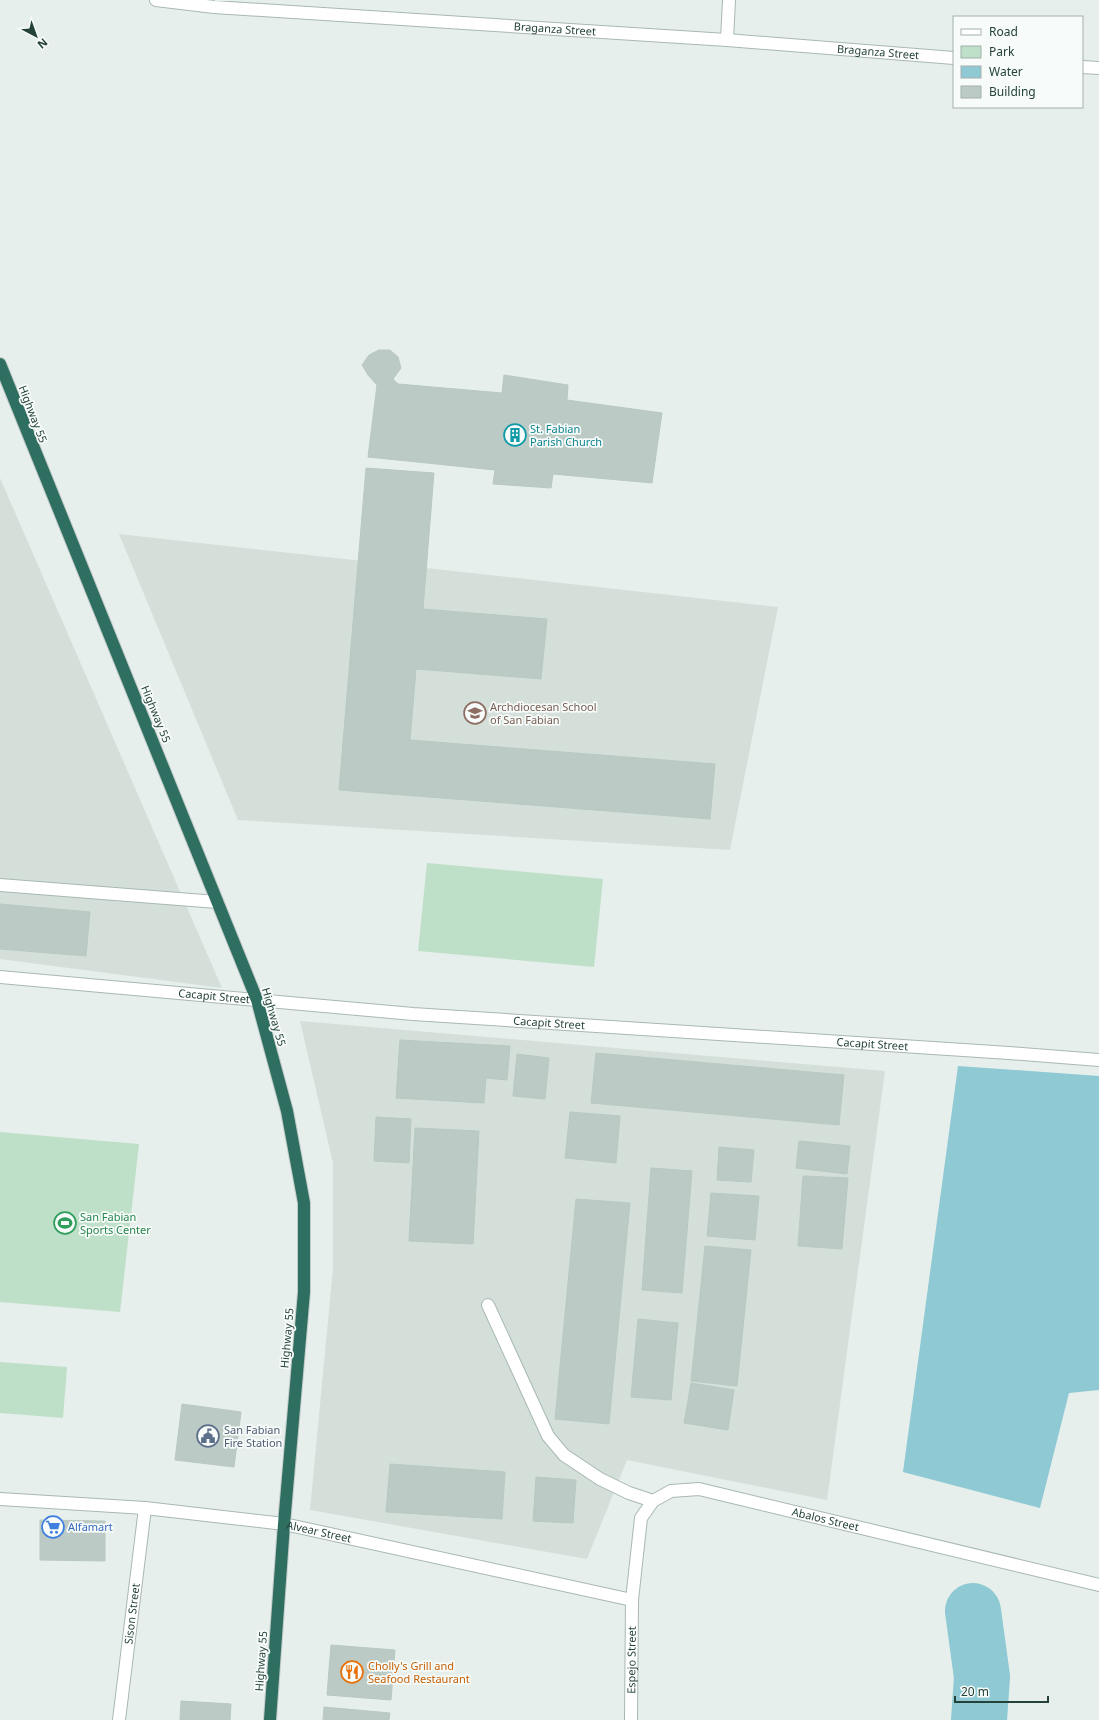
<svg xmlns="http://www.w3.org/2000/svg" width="1099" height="1720" viewBox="0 0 1099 1720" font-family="'Noto Sans',sans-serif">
<rect width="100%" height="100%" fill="#e6efeb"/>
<g fill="#d4dfda">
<path d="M0,478L222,988L0,959Z"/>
<path d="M119,534L778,607L730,850L238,820Z"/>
<path d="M300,1021L885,1071L827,1500L627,1460L587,1559L310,1510L333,1268V1163Z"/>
</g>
<g fill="#bfe0c8">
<path d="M427,863L603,879L594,967L418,951Z"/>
<path d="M0,1132L139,1144L120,1312L0,1302Z"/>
<path d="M0,1362L67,1367L63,1418L0,1413Z"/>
</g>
<path fill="#8ec9d4" d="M958,1066L1099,1076V1390L1069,1393L1040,1508L903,1472Z"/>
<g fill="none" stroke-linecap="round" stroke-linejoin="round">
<path stroke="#8ec9d4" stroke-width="56" d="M973,1611L982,1677L979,1720"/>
</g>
<g fill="#bbcac4" stroke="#b8c9c2">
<path d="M379,350H390L398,357L401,368L393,379L398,384L502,393L504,375L568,385L567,400L662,413L652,483L553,474L551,488L493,484L495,470L368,457L377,385L368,375L362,365L369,355Z"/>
<path d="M366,468L434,473L423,609L547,619L541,679L416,669L410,740L715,764L710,819L339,790Z"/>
<path d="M0,904L90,912L86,956L0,949Z"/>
<path d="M400,1040L510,1046L507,1080L486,1078L484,1103L396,1098Z"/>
<path d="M596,1053L844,1075L839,1125L591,1103Z"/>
<path d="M517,1054L549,1058L545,1099L513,1096Z"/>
<path d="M570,1112L620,1116L616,1163L565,1158Z"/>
<path d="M376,1117L411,1119L409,1163L374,1161Z"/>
<path d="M415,1128L479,1131L473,1244L409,1241Z"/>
<path d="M799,1141L850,1146L847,1174L796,1168Z"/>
<path d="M719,1147L754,1150L751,1182L717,1180Z"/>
<path d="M651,1168L692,1171L682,1293L642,1290Z"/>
<path d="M803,1176L848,1178L842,1249L798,1246Z"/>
<path d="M711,1193L759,1196L755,1240L707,1236Z"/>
<path d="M576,1199L630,1203L609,1424L555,1419Z"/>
<path d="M705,1246L751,1250L737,1386L691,1381Z"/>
<path d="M638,1319L678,1323L671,1400L631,1397Z"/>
<path d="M691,1383L734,1390L728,1430L684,1423Z"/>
<path d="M182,1404L241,1412L234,1467L175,1460Z"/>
<path d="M390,1464L505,1472L502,1519L386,1512Z"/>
<path d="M536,1477L576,1480L573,1523L533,1521Z"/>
<path d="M40,1520L105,1521V1561L40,1560Z"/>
<path d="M331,1645L395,1650L391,1700L327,1695Z"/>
<path d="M181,1701L231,1704L230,1720H180Z"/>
<path d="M324,1707L390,1713L389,1720H323Z"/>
</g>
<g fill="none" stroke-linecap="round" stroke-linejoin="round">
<g stroke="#a8b8b2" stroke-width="14">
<g id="lane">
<path d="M0,885L217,902"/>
<path d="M488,1305L548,1436L564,1455L600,1479L629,1493L653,1501"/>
</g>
</g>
<g stroke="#a8b8b2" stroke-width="14">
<g id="street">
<path id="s1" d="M156,0L214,7L727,40L954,58"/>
<path d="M727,40L729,0"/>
<path d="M1082,67L1099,68"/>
<path id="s2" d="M0,977L413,1014L1009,1053L1099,1060"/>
<path id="s3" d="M0,1499L145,1508L284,1524L632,1600"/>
<path id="s4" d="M119,1720L145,1508"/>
<path id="s5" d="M631,1720L632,1600L641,1518L653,1501L671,1491L699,1489L1099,1585"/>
</g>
</g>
<g stroke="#c2cac8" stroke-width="14">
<path id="highway" d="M0,364L257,1000L287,1111L304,1203V1292L284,1524L270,1720"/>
</g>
<use href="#lane" stroke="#fff" stroke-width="12"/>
<use href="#street" stroke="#fff" stroke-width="12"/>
<use href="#highway" stroke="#2f6f62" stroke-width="12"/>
</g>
<defs>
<g id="building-ring" transform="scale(1.15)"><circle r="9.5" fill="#f7fbf9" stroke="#0f9aa8" stroke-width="1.5"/><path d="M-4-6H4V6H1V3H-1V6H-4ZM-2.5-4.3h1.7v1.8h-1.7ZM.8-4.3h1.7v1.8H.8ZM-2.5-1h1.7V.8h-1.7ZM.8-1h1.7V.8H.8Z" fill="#0f9aa8"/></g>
<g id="school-ring" transform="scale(1.15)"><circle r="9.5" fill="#f7fbf9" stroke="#8d6e63" stroke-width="1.5"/><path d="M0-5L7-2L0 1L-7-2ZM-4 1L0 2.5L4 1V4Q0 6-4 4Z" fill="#8d6e63"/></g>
<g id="stadium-ring" transform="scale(1.15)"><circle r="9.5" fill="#f7fbf9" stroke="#2e9e5b" stroke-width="1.5"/><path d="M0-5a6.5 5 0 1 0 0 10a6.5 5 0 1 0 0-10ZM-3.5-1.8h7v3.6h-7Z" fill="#2e9e5b"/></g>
<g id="civic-ring" transform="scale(1.15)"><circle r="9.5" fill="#f7fbf9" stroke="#5c6f8a" stroke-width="1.5"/><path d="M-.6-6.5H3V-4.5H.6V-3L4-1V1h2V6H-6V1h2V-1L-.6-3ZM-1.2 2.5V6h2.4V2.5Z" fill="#5c6f8a"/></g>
<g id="supermarket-ring" transform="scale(1.15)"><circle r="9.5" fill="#f7fbf9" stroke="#3f7fe0" stroke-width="1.5"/><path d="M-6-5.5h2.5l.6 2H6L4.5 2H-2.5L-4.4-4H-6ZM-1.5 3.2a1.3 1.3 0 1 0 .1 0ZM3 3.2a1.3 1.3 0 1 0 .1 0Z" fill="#3f7fe0"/></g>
<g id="restaurant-ring" transform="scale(1.15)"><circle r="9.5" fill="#f7fbf9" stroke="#e8710a" stroke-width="1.5"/><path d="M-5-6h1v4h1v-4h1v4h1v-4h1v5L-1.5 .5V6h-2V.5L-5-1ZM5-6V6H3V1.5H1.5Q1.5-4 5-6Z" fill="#e8710a"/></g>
</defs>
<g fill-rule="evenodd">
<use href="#building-ring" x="515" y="435"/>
<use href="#school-ring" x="475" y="713"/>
<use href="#stadium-ring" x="65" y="1223"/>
<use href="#civic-ring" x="208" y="1436"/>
<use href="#supermarket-ring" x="53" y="1527"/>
<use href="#restaurant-ring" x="352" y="1672"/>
</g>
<g text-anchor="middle" stroke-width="3.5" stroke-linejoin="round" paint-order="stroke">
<g font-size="11" fill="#24423a" stroke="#f7fbf9">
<text dy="4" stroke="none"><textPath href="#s1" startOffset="400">Braganza Street</textPath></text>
<text dy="4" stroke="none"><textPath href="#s1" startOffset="724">Braganza Street</textPath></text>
<text transform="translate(33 414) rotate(69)" y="4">Highway 55</text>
<text transform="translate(156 714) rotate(68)" y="4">Highway 55</text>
<text dy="4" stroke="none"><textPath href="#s2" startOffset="215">Cacapit Street</textPath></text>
<text transform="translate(274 1017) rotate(74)" y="4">Highway 55</text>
<text dy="4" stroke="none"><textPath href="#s2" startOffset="551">Cacapit Street</textPath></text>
<text dy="4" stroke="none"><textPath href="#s2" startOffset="875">Cacapit Street</textPath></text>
<text transform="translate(287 1338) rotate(-85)" y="4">Highway 55</text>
<text dy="4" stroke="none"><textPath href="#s5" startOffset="402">Abalos Street</textPath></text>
<text dy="4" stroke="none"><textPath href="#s3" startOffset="321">Alvear Street</textPath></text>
<text dy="4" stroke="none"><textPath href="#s4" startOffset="107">Sison Street</textPath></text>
<text dy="4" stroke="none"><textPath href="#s5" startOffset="60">Espejo Street</textPath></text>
<text transform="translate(261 1661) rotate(-86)" y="4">Highway 55</text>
</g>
<g font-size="11" fill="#0d838f" stroke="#f7fbf9" text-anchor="start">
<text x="530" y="433">St. Fabian<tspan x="530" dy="13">Parish Church</tspan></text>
</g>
<g font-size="11" fill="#785e54" stroke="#f7fbf9" text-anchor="start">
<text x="490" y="711">Archdiocesan School<tspan x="490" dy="13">of San Fabian</tspan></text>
</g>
<g font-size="11" fill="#27864d" stroke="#f7fbf9" text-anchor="start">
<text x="80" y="1221">San Fabian<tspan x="80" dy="13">Sports Center</tspan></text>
</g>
<g font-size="11" fill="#4e5e75" stroke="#f7fbf9" text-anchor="start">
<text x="224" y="1434">San Fabian<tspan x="224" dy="13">Fire Station</tspan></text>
</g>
<g font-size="11" fill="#366cbe" stroke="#f7fbf9" text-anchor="start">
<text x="68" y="1531">Alfamart</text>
</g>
<g font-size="11" fill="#c56008" stroke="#f7fbf9" text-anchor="start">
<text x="368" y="1670">Cholly's Grill and<tspan x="368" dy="13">Seafood Restaurant</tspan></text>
</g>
</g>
<rect x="953" y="16" width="130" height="92" fill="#f7fbf9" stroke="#a3b1ad"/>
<rect x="961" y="29" width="20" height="6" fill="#ffffff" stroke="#a3b1ad"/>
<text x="989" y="36" font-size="12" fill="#24423a">Road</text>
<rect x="961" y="46" width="20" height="12" fill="#bfe0c8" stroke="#a3b1ad"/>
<text x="989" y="56" font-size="12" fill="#24423a">Park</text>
<rect x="961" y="66" width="20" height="12" fill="#8ec9d4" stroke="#a3b1ad"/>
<text x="989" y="76" font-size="12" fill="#24423a">Water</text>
<rect x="961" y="86" width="20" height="12" fill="#bbcac4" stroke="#a3b1ad"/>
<text x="989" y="96" font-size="12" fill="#24423a">Building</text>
<g transform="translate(36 36) rotate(139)" stroke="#f7fbf9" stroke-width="3" paint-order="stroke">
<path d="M0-3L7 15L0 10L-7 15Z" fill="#24423a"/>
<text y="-6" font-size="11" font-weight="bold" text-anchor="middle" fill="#24423a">N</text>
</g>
<path d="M955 1696v6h93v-6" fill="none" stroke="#24423a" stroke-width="2"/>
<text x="961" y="1696" font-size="12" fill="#24423a" stroke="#f7fbf9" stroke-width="3" paint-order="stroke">20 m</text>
</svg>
